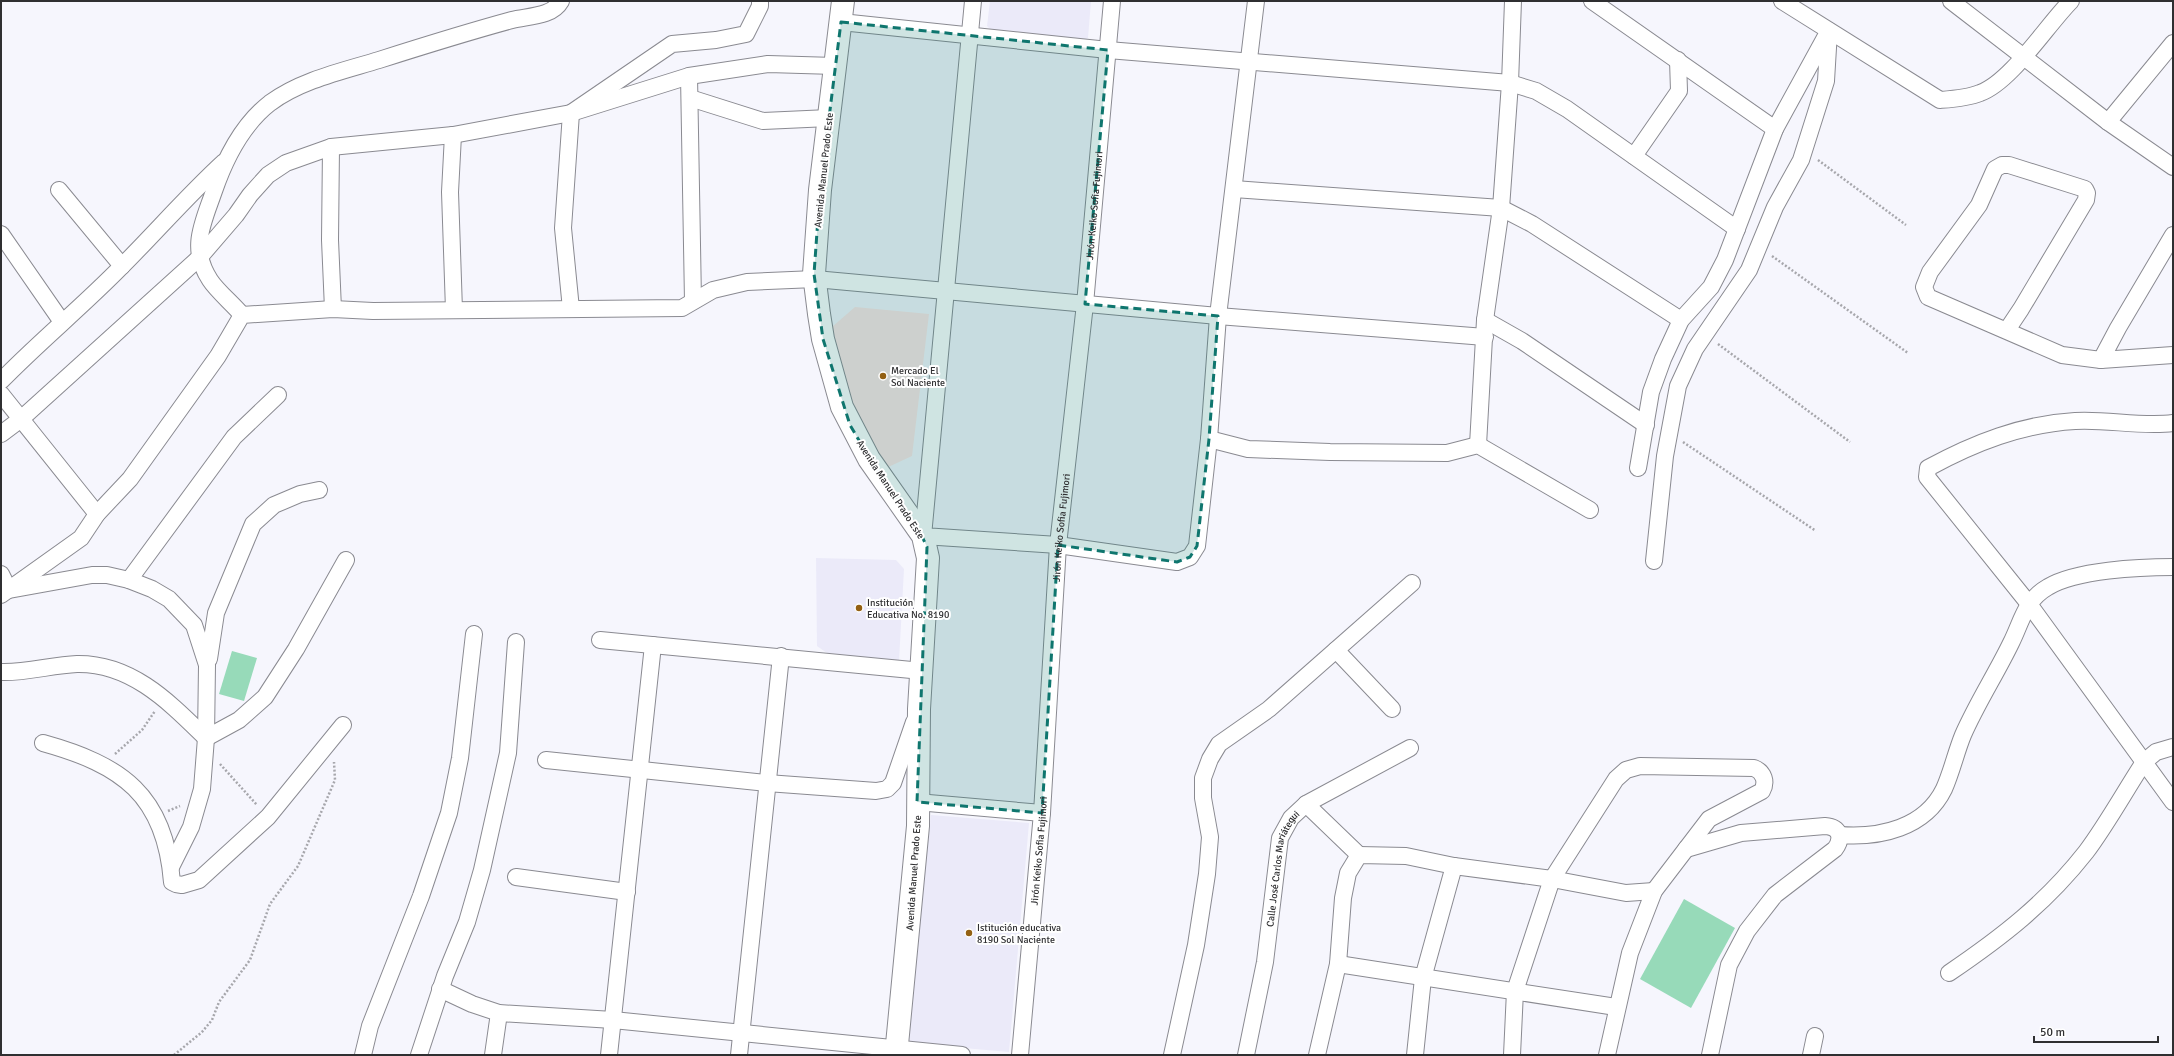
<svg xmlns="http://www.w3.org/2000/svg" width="2174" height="1056" viewBox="0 0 2174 1056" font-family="Signika,sans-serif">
<rect width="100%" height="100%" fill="#f6f6fd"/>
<path fill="#fde7e6" d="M855,307L929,314L912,456L884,469L858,425L832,327Z"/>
<g fill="#ebeaf9">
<path d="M990,1H1091L1088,38L1081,42L993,32L987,26Z"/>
<path d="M816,558L896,560L904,569L899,661L827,653L817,646Z"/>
<path d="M931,815L1029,823L1009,1052L907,1043Z"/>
</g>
<g fill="#97dab9">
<path d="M232,651L257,658L244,701L219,694Z"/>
<path d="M1684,899L1735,928L1691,1008L1640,979Z"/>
</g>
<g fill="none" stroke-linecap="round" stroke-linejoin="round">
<g stroke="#8a8a91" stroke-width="18">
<g id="street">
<path d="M973,1L923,536L1058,545L1177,562L1190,557L1197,546L1209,439L1218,316L1256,1"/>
<path d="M1592,1L1775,129"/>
<path d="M1782,1L1940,100C1953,99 1968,98 1980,93C2011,82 2047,25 2071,1"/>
<path d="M1951,1L2108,122L2173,167"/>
<path d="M841,22L1108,50L1510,83L1536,91L1567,109L1737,229"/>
<path d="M689,76L693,301"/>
<path d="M690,98L763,121L829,118"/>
<path d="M2108,122L2173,43"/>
<path d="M453,135L450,192L454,310"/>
<path d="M331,147L330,240L333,309"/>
<path d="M1634,156L1679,91L1678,60"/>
<path d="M1234,189L1501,208L1532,224L1681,320"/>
<path d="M59,190L122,266"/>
<path d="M1,234L62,322"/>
<path d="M571,309L563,228L571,113L672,44L716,40L746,34L760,6V1"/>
<path d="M242,315C233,304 217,291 210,280C189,248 203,223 214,191C225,159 243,124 270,103C301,80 343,71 379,60C423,46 468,32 512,20C528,16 552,17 561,1"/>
<path d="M1485,320L1522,341L1646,425"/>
<path d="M2007,330L2021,309L2086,200L2087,193L2085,189L2009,165H2002L1995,169L1979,205L1930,272L1924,287L1928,297L2062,355L2101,360L2173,355"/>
<path d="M2101,360L2118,328L2173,235"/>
<path d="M1,381C40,341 83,306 122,266C156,232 188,195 224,162"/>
<path d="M1,394L97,514"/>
<path d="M2173,423C2141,427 2107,419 2075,421C2022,424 1974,443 1928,468L1927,477L2029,604L2173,802"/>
<path d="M1,434L21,419L199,258L236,215L250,195L268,175L286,163L331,147L453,135L571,113L689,76L768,64L835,66"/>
<path d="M1209,439L1248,449L1330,452L1447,453L1478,445L1590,510"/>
<path d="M1478,445L1485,320L1501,208L1510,83L1513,1"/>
<path d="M1638,468L1651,392L1663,359L1681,320L1711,287L1725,260L1775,129L1827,34"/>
<path d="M1654,561L1665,456L1678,386L1695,349L1749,270L1775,207L1801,160L1826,81L1829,31"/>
<path d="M1,574L9,590L92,575H107L129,580L152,589L169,599L194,625L207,665L206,738L202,789L191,827L171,867"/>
<path d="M129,580L234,437L278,395"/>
<path d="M1,595L81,538L97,514L130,479L218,356L242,315L333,309L373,311L682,308L713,290L747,282L815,279L1218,316L1485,337"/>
<path d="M600,640L922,671"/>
<path d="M1336,650L1392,709"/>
<path d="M209,659L216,613L253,524L274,505L300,494L319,490"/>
<path d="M1,672C26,673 52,665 77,664C132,663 170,703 206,738L239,720L265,697L296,649L346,560"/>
<path d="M43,743C122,765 165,795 172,882L176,884L182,885L199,880L268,817L343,725"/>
<path d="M546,760L767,783L876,791L887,789L893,783L914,722"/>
<path d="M917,802L1042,813"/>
<path d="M1306,804L1359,855"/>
<path d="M1840,835C1880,838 1925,828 1944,789C1952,771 1956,752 1963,735C1977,703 1996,674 2011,643C2022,621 2025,600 2048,587C2076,570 2140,567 2173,567"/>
<path d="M1686,849L1741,833L1825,826C1840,827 1843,838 1835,849L1775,895L1747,931L1729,965L1710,1055"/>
<path d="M516,877L627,892"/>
<path d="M1338,964L1616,1007"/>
<path d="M1949,973C2002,937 2046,903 2086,852C2107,824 2125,791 2144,762L2156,752L2173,747"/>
<path d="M440,989L472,1004L499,1013L613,1020L962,1055"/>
<path d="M363,1055L370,1026L421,896L449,813L460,758L474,634"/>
<path d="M419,1055L445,976L467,922L482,870L508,753L516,642"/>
<path d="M493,1055L499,1013"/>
<path d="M609,1055L653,645"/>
<path d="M739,1055L781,656"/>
<path id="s1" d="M1020,1055L1042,813L1058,545L1085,304L1112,1"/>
<path d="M1172,1055L1196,945L1207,874L1210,837L1203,798V778L1210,759L1219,744L1269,709L1412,583"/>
<path id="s2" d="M1246,1055L1265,962L1280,838L1291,818L1306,804L1410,748"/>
<path d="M1317,1055L1338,964L1343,898L1348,873L1359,855L1406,856L1454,866L1552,879L1626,893L1654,891"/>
<path d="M1415,1055L1423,978L1454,866"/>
<path d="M1512,1055L1515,991L1552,879L1616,779L1626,770L1640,766L1754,768C1764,772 1767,782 1762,791L1709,819L1654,891L1630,953L1607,1055"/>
<path d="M1811,1055L1815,1036"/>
</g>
</g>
<g stroke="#8a8a91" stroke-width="24">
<path id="secondary" d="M843,1L820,190L814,274L819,314L823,339L842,407L869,459L923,536L928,558L919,709L918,826L896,1055"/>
</g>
<g stroke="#a7a7ac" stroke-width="2.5" stroke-dasharray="2 2" stroke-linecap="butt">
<path d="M1818,160L1906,225"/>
<path d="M1772,256L1908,353"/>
<path d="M1718,344L1850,442"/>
<path d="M1683,442L1816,531"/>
<path d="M115,754L142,730L155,711"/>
<path d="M220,764L257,805"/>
<path d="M168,811L180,806"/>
<path d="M174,1055L202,1032L212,1020L219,1002L250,960L270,904L298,866L335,780L334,762"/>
</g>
<use href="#street" stroke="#fff" stroke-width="16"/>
<use href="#secondary" stroke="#fff" stroke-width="22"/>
</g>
<path fill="#0f766e" fill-opacity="0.2" stroke="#0f766e" stroke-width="3" stroke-dasharray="8 5" stroke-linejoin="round" d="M841,22L1108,50L1085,304L1218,316L1209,439L1197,546L1190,557L1177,562L1058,545L1042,813L917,802L927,547L917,526L884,483L850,425L823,339L814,274L820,190Z"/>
<g fill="#936013" stroke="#fff" stroke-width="1.5">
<circle cx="883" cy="376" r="4"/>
<circle cx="859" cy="608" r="4"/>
<circle cx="969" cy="933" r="4"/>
</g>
<g text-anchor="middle" stroke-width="4" stroke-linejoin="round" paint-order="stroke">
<g font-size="10" fill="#2f2f31" stroke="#fff">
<text transform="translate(823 170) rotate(-84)" y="4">Avenida Manuel Prado Este</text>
<text dy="4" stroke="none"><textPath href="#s1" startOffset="853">Jirón Keiko Sofia Fujimori</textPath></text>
<text transform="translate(891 489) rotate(57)" y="4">Avenida Manuel Prado Este</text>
<text dy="4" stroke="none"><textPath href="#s1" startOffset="529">Jirón Keiko Sofia Fujimori</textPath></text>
<text dy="4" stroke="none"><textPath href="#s1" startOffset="205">Jirón Keiko Sofia Fujimori</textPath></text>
<text dy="4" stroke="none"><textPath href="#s2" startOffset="191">Calle José Carlos Mariátegui</textPath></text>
<text transform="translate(913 873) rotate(-86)" y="4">Avenida Manuel Prado Este</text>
</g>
<g font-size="10" fill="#2f2f31" stroke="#fff" text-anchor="start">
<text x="891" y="374">Mercado El<tspan x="891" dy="12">Sol Naciente</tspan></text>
<text x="867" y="606">Institución<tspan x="867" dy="12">Educativa No. 8190</tspan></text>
<text x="977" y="931">Istitución educativa<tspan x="977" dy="12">8190 Sol Naciente</tspan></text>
</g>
</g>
<rect width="2174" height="1056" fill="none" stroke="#2f2f31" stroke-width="4"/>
<path d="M2034 1036v6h124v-6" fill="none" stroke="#2f2f31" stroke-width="2"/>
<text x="2040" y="1036" font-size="12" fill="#2f2f31" stroke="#ffffff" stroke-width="3" paint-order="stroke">50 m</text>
</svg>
